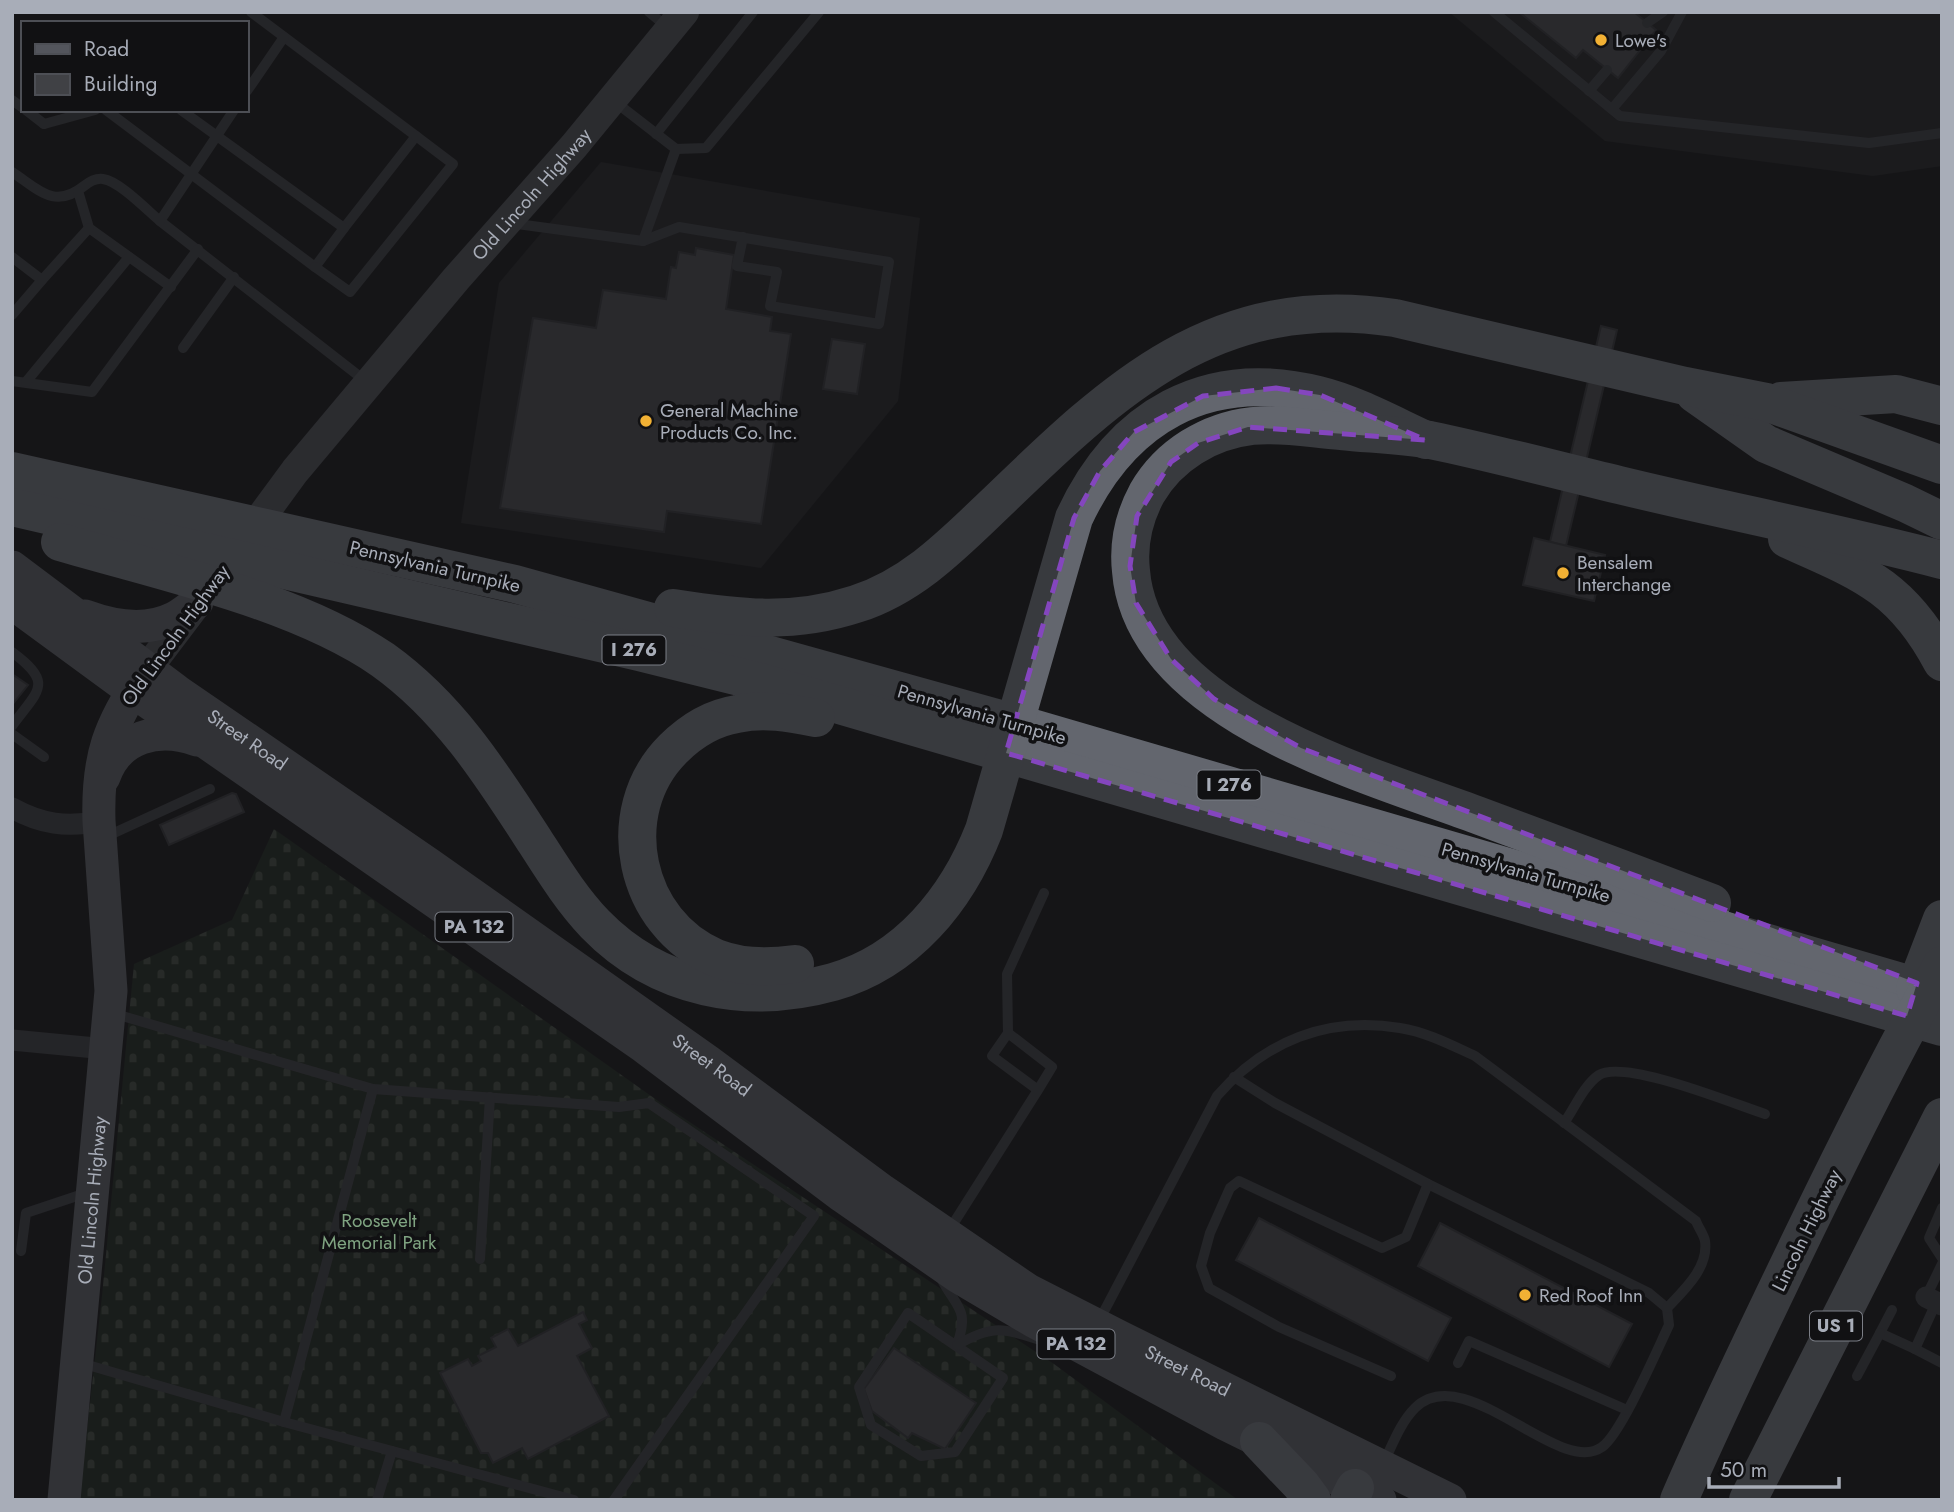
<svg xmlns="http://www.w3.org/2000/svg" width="1954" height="1512" viewBox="0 0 1954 1512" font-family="Jost,sans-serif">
<defs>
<pattern id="cemetery-stones" width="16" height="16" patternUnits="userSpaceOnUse" patternTransform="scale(1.75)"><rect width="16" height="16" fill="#1e261f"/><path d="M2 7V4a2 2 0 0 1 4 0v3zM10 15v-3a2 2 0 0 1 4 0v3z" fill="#3c433d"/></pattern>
</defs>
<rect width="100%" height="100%" fill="#161618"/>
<g fill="#222225">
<path d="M1449,12H1942V166L1873,176L1605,141Z"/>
<path d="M601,162L920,218L898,401L761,568L461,523L499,283Z"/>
</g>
<path fill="url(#cemetery-stones)" d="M274,829L661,1103L1054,1364L1238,1500H79L102,1296L134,964L232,920Z"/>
<g fill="#404145" stroke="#303034" stroke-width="2">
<path d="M1519,12H1634L1656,30L1618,78L1583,50L1576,58Z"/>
<path d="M696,248L734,255L726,309L772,317L770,331L791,334L761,524L667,511L664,532L500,508L533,318L596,328L603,290L666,299L671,267L676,268L679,252L695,255Z"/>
<path d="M1601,326L1617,330L1566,546L1550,542Z"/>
<path d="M832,339L865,344L857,394L823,389Z"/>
<path d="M1534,538L1605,555L1594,601L1523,585Z"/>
<path d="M12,674L28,685L12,705Z"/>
<path d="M232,793L236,794L244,812L169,845L160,825Z"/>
<path d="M1259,1218L1451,1318L1428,1361L1236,1260Z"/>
<path d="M1440,1223L1632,1324L1609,1367L1418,1266Z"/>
<path d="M583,1312L587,1320L579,1324L592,1348L577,1356L609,1416L528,1459L522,1448L493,1463L488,1453H481L440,1373L468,1359L472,1366L481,1361L478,1356L496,1347L491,1338L508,1329L518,1346Z"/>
<path d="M894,1348L976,1403L945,1449L912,1433L908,1438L872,1411L864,1389Z"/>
</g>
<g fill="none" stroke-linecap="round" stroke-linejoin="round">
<g stroke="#37383d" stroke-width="10">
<path d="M251,12L416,136L344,228"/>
<path d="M649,12L667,27"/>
<path d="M1494,12L1620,116L1869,143L1942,133"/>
<path d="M1647,23L1663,12"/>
<path d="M247,91L284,37"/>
<path d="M1589,91L1607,70"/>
<path d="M12,100L23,108"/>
<path d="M614,101L676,149L706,148L819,12"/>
<path d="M1612,109L1661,51L1682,12"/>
<path d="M26,110L44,124"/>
<path d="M106,110L315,267L344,228L181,110"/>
<path d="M234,110L160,221L368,383"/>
<path d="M44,124L95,110"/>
<path d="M656,134L753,12"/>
<path d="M12,172C38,189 54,210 84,186C89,182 96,178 103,179C119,181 147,210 160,221"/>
<path d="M78,191L89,228L171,287"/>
<path d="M510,223L643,241L679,227L889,262L879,324L770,306L777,272L737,266L743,237"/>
<path d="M643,241L676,149"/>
<path d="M12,257L42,280L12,315"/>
<path d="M315,267L350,292L453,164L416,136"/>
<path d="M42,280L89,228"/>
<path d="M183,348L234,277"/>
<path d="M12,381L92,392L198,249"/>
<path d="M26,382L129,257"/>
<path d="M12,652C55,684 38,690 12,726"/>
<path d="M12,734L44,757"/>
<path d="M103,838L210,789"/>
<path d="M112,1013L373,1089L619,1107L649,1103L814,1216L614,1500"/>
<path d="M1008,1033L1007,974L1044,893"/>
<path d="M1234,1077L1275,1103L1428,1184L1649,1293L1667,1308L1669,1325C1657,1350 1621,1434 1602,1447C1559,1478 1465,1359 1415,1408C1400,1423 1392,1446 1383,1464"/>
<path d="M1564,1123C1574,1109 1584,1085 1599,1075C1625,1059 1734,1104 1765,1114"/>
<path d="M1942,1208L1929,1238L1942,1258"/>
<path d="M948,1232L1038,1090L1052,1067L1008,1033L992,1056L1038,1090"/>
<path d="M21,1251L26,1213L86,1193"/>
<path d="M480,1259L490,1097"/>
<path d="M941,1278C956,1308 970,1308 957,1345"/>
<path d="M1926,1297L1942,1264"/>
<path d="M1936,1303L1915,1349L1942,1363"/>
<path d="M1892,1310L1880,1333L1915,1349"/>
<path d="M908,1313L1003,1378L955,1452L921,1456L871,1425L859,1387Z"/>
<path d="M1099,1321L1217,1096C1265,1041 1327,1016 1400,1028C1426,1032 1451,1045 1475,1056L1696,1221C1698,1227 1704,1235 1705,1241C1709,1268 1683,1291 1667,1308"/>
<path d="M957,1345C990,1326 1002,1327 1037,1339"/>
<path d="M81,1363L284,1422L574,1500"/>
<path d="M1458,1363L1469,1341L1627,1410"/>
<path d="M1391,1376L1279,1327L1209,1288L1201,1266L1210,1233L1230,1188L1239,1181L1382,1248L1406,1237L1428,1184"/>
<path d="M1857,1376L1880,1333"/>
<path d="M284,1422L373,1089"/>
<path d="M377,1500L392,1451"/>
</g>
<g stroke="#37383d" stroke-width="21">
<path d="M12,808C41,824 67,828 99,821"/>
<path d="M12,1040L106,1049"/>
<path d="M1926,1297L1942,1305"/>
</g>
<g stroke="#45474d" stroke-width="30">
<path id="s1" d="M243,542L295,471L456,279L574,146L684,12"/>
<path d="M147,669L194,607"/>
</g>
<g stroke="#53555c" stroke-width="33">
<path id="s2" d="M12,567L177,691L429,864L709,1062L883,1191L1028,1290L1120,1337L1450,1500"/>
<path d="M12,603L132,691L644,1047L842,1196L957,1276L1035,1322L1225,1424L1380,1500"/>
<path d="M85,616C112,626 146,632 174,618C182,614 190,607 197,602"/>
<path d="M104,777C118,736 159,726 197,740"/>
<path id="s3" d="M64,1500L111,991L99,821C97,757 109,725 145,672"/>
</g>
<g stroke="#63666e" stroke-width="38">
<path d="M1695,394L1766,444L1905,503L1942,521"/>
<path d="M1781,401L1896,394L1942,406"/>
<path d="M12,471L515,584L1036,729L1942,994"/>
<path d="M12,507L639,652L764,683L1942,1027"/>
<path d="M1787,539C1861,572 1902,586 1942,662"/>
<path d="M60,542C162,572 296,600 383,660C450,708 492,775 536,843C554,871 572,900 595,924C658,989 747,1006 833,982C907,961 957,899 984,830L1074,518C1121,417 1206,367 1318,395C1355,404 1391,424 1426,440"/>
<path d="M673,608C738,618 792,625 856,604C913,586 954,543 996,503C1115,388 1216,291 1395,318L1685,386L1766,402L1942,465"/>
<path d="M1712,903C1634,873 1555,844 1477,815C1367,774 1142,713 1131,571C1128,544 1134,517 1147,493C1169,455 1209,431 1252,426C1282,423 1312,429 1341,431C1370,434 1401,435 1430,440C1493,453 1556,470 1619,485C1726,511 1835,532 1942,560"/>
<path d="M795,964C768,968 742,968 716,958C634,924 610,812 673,749C690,732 712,718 737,714C764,708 790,713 816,718"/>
<path d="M1915,989L1942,919"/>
<path d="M1259,1441L1301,1485L1312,1500"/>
<path d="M1349,1500L1355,1488"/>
<path d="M1679,1500C1710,1428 1744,1358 1778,1287C1830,1178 1883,1070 1942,965"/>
<path d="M1748,1500L1942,1117"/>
</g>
</g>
<path d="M0 0H1954V1512H0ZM1276,388L1320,395L1426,440L1248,427L1198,443L1171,462L1137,516L1130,566L1136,603L1171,659L1214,699L1301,748L1917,983L1907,1016L1006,753L1074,518L1100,471L1134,432L1203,396Z" fill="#161618" fill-opacity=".55" fill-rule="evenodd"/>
<path fill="none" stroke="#8446be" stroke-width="5" stroke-dasharray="14 9" stroke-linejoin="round" d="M1276,388L1320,395L1426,440L1248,427L1198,443L1171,462L1137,516L1130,566L1136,603L1171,659L1214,699L1301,748L1917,983L1907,1016L1006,753L1074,518L1100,471L1134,432L1203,396Z"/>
<g fill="#f2b134" stroke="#111113" stroke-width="2.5">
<circle cx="1601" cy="40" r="7"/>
<circle cx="646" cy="421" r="7"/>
<circle cx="1563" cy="573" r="7"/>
<circle cx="1525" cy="1295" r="7"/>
</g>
<g text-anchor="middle" stroke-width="7" stroke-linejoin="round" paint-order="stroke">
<g fill="#111113" stroke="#7b7e86" stroke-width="2">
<rect x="602.5" y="635.5" width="63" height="29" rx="5"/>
<rect x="1197.5" y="770.5" width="63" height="29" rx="5"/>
<rect x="435.5" y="912.5" width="77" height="29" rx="5"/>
<rect x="1810" y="1311.5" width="52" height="29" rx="5"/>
<rect x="1037.5" y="1329.5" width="77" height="29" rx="5"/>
</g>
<g font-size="18" font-weight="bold" fill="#a8adb8">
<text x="634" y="656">I 276</text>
<text x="1229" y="791">I 276</text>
<text x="474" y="933">PA 132</text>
<text x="1836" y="1332">US 1</text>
<text x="1076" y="1350">PA 132</text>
</g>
<g font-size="19" fill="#a8adb8" stroke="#111113" text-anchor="start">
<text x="1615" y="47">Lowe's</text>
<text x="660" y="417">General Machine<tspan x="660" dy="22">Products Co. Inc.</tspan></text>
<text x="1577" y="569">Bensalem<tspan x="1577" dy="22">Interchange</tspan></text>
<text x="1539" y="1302">Red Roof Inn</text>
</g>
<g font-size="19" fill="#a8adb8" stroke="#111113">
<text dy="7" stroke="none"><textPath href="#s1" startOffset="452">Old Lincoln Highway</textPath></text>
<text transform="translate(435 566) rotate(13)" y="7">Pennsylvania Turnpike</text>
<text transform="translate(175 635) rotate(-54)" y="7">Old Lincoln Highway</text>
<text transform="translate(982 714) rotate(16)" y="7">Pennsylvania Turnpike</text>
<text dy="7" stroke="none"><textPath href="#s2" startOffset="292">Street Road</textPath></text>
<text transform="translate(1526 872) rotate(16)" y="7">Pennsylvania Turnpike</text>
<text dy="7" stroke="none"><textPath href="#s2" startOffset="859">Street Road</textPath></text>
<text dy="7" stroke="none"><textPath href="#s3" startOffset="301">Old Lincoln Highway</textPath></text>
<text transform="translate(1806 1230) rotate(-64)" y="7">Lincoln Highway</text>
<text dy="7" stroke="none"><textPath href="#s2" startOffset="1426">Street Road</textPath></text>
</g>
<g font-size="19" fill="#7fa381" stroke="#111113">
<text x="379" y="1227">Roosevelt<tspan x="379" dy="22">Memorial Park</tspan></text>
</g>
</g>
<rect width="1954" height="1512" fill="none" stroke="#a8adb8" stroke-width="28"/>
<rect x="21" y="21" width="228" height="91" fill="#111113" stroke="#4d4f55" stroke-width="2"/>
<rect x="35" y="44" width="35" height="10" fill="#53555c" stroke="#4d4f55" stroke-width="2"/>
<text x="84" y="56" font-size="21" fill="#a8adb8">Road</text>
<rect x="35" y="74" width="35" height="21" fill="#404145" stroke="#4d4f55" stroke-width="2"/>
<text x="84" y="91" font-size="21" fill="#a8adb8">Building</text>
<path d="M1709 1477v10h130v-10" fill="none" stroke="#a8adb8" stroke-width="3.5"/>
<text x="1720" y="1477" font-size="21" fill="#a8adb8" stroke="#111113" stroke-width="5" paint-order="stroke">50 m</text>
</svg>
